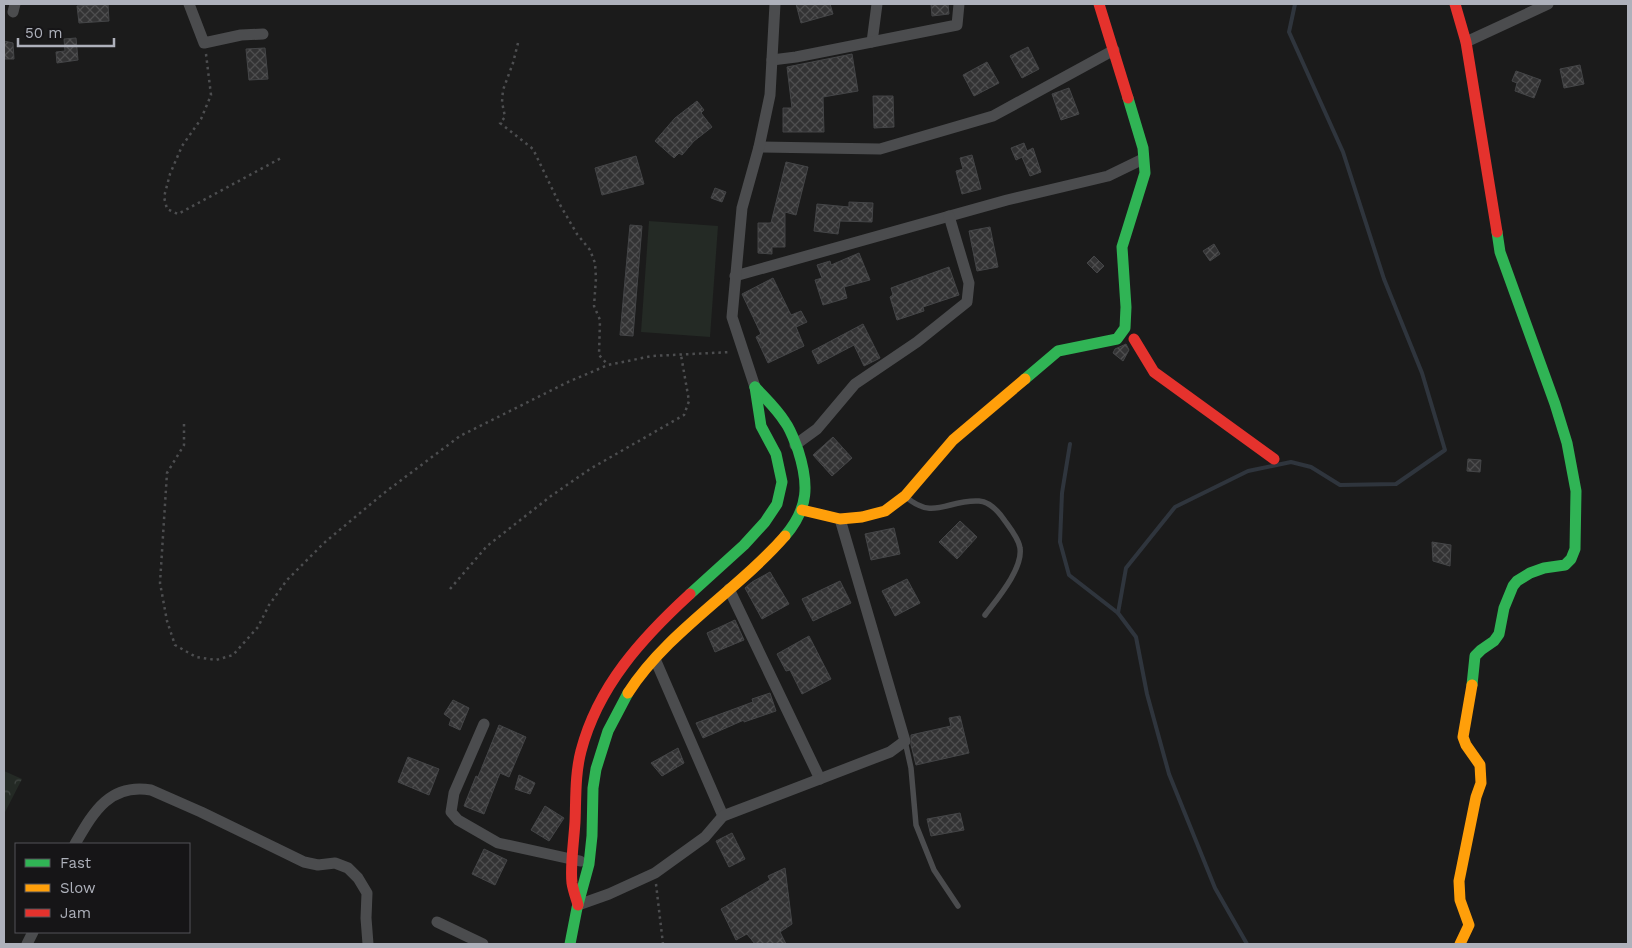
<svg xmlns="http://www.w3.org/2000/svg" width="1632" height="948" viewBox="0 0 1632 948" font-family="'Work Sans',sans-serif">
<defs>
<pattern id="forest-crowns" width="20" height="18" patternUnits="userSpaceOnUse" patternTransform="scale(1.25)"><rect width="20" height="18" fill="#242a25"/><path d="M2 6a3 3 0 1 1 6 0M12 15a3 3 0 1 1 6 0" fill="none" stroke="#414643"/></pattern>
<pattern id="building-cross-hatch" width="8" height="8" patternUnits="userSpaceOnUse" patternTransform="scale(1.25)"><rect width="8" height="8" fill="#333334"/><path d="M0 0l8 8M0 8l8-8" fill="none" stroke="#4e4e4f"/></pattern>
</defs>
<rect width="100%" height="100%" fill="#1b1b1b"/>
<path fill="url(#forest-crowns)" d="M4,771L22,779L4,814Z"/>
<path fill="#242a25" d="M649,221L718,226L710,337L641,332Z"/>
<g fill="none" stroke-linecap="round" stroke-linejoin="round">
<g stroke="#2f353d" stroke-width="4">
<path d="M1070,444L1062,493L1060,542L1069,575L1118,613L1136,637L1147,694L1169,774L1215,888L1247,944"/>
<path d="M1118,613L1126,568L1175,507L1248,471L1291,462L1311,467L1340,485L1396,484L1445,450L1422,373L1384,279L1343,152L1289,32L1295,4"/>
</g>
</g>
<g fill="url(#building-cross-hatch)" stroke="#444547">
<path d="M108,4L109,21L79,23L77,6Z"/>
<path d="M796,4H830L833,14L801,23Z"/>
<path d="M931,4H948L949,14L932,16Z"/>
<path d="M76,38L78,60L57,63L56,52L65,51L64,39Z"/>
<path d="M4,41L13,43L14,59H4Z"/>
<path d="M1028,47L1039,69L1022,78L1010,56Z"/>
<path d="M265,48L268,79L249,80L246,49Z"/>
<path d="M852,54L858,91L823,97L824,132H783V108H792L787,67Z"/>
<path d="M987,62L999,83L974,96L963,75Z"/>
<path d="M1580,65L1584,84L1564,88L1560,69Z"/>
<path d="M1516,71L1541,80L1534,98L1515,91L1517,83L1512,81Z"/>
<path d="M1069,88L1079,114L1061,120L1052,94Z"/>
<path d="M873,96H893L894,127L874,128Z"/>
<path d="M697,101L704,110L701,113L712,127L694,141L682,155L679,153L674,158L655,141L675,118Z"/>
<path d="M1024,143L1027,151L1033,148L1041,172L1030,176L1022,157L1016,160L1011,148Z"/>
<path d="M972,155L981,189L962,194L956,171L963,169L960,158Z"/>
<path d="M636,156L644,184L602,195L595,168Z"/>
<path d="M786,162L808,167L796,215L785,212V247H772V254L758,253V223H771Z"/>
<path d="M715,188L726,192L722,202L711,198Z"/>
<path d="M849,202L873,203L872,222L840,221L838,234L814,231L817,204L849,207Z"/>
<path d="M630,225L642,226L633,336L620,335Z"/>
<path d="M990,227L998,267L977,271L969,231Z"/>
<path d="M1214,244L1220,254L1210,261L1203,251Z"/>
<path d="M859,253L870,280L844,287L847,298L823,305L815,280L822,278L817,265L830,261L831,265Z"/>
<path d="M1094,256L1104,266L1097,273L1087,263Z"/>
<path d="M949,267L959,295L923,307L924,311L897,320L890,297L893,295L891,288Z"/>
<path d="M773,278L791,315L801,311L807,322L796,327L804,346L768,363L756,337L761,334L742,294Z"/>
<path d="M863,324L880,358L864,366L854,345L818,364L812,351Z"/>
<path d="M1126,344L1129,350L1123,361L1113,353L1115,349Z"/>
<path d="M833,437L852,458L832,476L813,455Z"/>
<path d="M1468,459L1481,460L1480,472L1467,471Z"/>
<path d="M960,521L977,537L957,559L939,542Z"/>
<path d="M894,528L900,554L871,560L865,534Z"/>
<path d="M1432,542L1451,545L1450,566L1433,561Z"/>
<path d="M770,572L789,604L762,619L745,588L752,582Z"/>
<path d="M907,579L920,603L895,616L882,591Z"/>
<path d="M840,581L851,603L813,621L802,599Z"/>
<path d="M735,620L744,640L715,652L707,633Z"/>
<path d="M809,636L831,679L802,694L790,670L786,671L777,654Z"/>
<path d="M770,693L776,711L744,722V720L703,738L696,723L753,702L752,699Z"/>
<path d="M453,700L469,708L460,730L449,725L451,719L444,714Z"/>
<path d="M960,716L969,753L916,765L911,745V735L951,726L949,718Z"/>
<path d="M499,725L526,737L509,777L500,773L484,814L464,806L476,776L478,777Z"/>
<path d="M678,748L684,763L662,776L651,763Z"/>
<path d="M408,757L439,769L429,795L398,782Z"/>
<path d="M519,775L535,783L530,794L515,789Z"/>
<path d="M545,806L564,818L549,841L531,830Z"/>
<path d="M960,813L964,830L931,836L927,819Z"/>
<path d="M732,833L745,859L729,867L716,841Z"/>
<path d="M484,849L507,860L495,885L472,874Z"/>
<path d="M785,868L792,924L780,932L786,944H755L747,934L736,940L721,909L770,880L768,876Z"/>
</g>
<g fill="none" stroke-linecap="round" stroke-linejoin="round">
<g stroke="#4d4e50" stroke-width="2.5" stroke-dasharray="2.5 4" stroke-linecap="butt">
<path d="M518,43L513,63L503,90L502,102L505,117L500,123L533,149L559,203L577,234L590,250L595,263L596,278L594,306L600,320L599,355L608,365"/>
<path d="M206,54L211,95L201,119L182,146L170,174L164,197L167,209L178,214L283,157"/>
<path d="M184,424V445L167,473L160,583L167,621L175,645L196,657L216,660L233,655L258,627L269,605L287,580L324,543L384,493L460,436L568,382L608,365L652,356L731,352"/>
<path d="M450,589L487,546L551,496L590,469L684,415L689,401L681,355"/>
<path d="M656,884L663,944"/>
</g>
<g stroke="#4b4c4e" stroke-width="5.5">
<path d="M906,497C934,521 948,499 979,501C991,502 999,512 1005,521C1010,528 1019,539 1020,548C1023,569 997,599 985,615"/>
<path d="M905,741L911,768L916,825L934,870L958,906"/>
</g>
<g stroke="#4b4c4e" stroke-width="11">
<path d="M189,4L204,43L241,35L263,34"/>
<path d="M13,12L15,4"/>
<path d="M872,42L877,4"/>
<path d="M1466,42L1548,4"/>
<path d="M772,60L796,57L957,25L959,4"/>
<path d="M759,147L880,149L993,116L1114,50"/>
<path d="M735,276L1007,200L1108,176L1143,159"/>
<path d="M755,387L732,317L742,208L759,147L770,95L775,4"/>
<path d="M795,445L817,429L855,384L917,342L967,302L969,283L949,216"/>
<path d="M729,589L820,779"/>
<path d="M655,659L723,816"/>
<path d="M484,724L454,793L451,812L458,820L498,843L580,861"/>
<path d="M75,844C93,813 109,783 151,790L201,812L304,862L318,865L335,863L348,868L358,878L367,893L366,918L368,944"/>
<path d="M578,905L609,894L655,873L705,837L723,816L890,752L905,741L840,519"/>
<path d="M437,922L483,944"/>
<path d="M27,944L33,932"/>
</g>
<g stroke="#30b455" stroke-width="11">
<path d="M1025,379L1058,351L1117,339L1125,328L1126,307L1122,247L1145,173L1143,148L1128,98"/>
<path d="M755,387C765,398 777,409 785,422C791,430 794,440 798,450C809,484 809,508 785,536"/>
<path d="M690,594L744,545L765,522L777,504L782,482L776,454L761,426L755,387"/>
<path d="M1472,685L1475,656L1481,650L1494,641L1499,634L1504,608L1513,586L1517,581L1530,573L1544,568L1565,565L1571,559L1575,549L1576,491L1567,443L1555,404L1500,252L1497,232"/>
<path d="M570,944L577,908L589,864L592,836L593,788L596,769L608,731L628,693"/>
</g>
<g stroke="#ff9f0a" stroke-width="11">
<path d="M802,510L840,519L862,517L885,511L905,496L953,440L1025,379"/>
<path d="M628,693C667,632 737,591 785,536"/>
<path d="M1460,944L1469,925L1460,900L1459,881L1476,797L1481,783L1480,765L1466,745L1463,737L1472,685"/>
</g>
<g stroke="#e5322d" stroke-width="11">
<path d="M1099,4L1128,98"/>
<path d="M1455,4L1466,42L1497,232"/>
<path d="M1134,339L1154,372L1274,459"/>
<path d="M578,905C576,898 573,890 572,883C570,866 574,840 575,822C576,798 575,774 581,751C598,686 642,638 690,594"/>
</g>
</g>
<rect width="1632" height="948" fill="none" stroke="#aeb1bb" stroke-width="10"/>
<rect x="15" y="843" width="175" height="90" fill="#161517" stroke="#535359"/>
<rect x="25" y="859" width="25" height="8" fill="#30b455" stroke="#535359"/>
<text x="60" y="868" font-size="15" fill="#aeb1bb">Fast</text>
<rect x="25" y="884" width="25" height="8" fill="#ff9f0a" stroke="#535359"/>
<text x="60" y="893" font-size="15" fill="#aeb1bb">Slow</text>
<rect x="25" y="909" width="25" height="8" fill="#e5322d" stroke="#535359"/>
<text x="60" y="918" font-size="15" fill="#aeb1bb">Jam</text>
<path d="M18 38v8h96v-8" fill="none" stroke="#aeb1bb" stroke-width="2.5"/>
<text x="25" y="38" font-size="15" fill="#aeb1bb" stroke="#161517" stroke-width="4" paint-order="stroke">50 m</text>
</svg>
